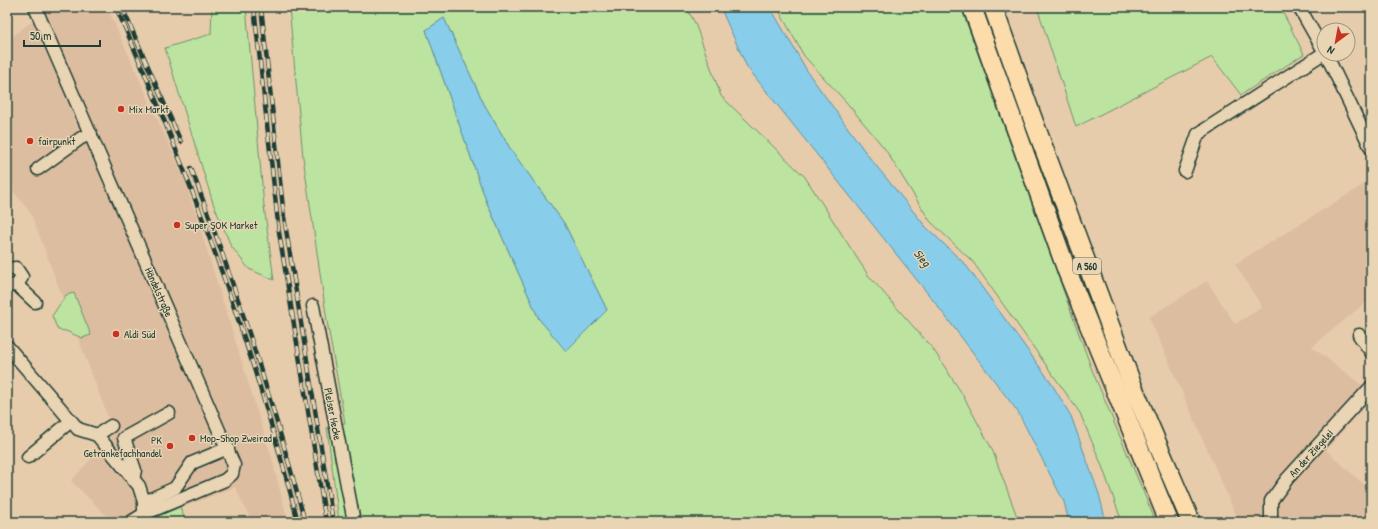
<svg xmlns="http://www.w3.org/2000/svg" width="1378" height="529" viewBox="0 0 1378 529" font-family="'Patrick Hand',sans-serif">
<rect width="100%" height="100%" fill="#e7ccac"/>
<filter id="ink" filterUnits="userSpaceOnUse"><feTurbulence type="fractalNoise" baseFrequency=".025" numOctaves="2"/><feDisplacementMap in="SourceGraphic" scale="8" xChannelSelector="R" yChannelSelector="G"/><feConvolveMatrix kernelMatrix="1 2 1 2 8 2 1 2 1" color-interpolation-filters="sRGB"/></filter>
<g filter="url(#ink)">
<g fill="#ddbda0">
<path d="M39,7H107L185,180L271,455L288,522H252L235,487L145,522H113L71,481L114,433L31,214L7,183V44L15,34L35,19Z"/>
<path d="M1371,180V298L1312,347L1371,392V399L1326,450L1371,491V518L1367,522H1239L1149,317L1207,281L1235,324L1262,307L1235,264Z"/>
</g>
<g fill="#bce39f" stroke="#6e906a" fill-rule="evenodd">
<path d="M212,7H246L264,206L274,280L249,269L231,246L213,203L165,48L211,34Z"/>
<path d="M289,7H686L695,23L721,96L805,177L868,275L933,349L961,392L992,449L1019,522H339L327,427L345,423L327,321L303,157ZM444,18L484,104L511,150L564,223L607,310L566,350L539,319L487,203L426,30Z"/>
<path d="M777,7H961L1092,370L1156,522H1122L1102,466L1080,413L973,262L930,221L885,149L847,103L804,56Z"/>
<path d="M1037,7H1280L1304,54L1241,95L1212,57L1076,127Z"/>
<path d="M74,293L91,335L82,338L66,331L58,330L52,316L66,295Z"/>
<path d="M180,507L186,522H151L149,520Z"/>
</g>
<g fill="#88cde9" stroke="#5e93a1">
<path d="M720,7H770L809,74L869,157L926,227L965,264L1050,381L1071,416L1099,494L1106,522H1069L1064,502L1018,412L936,304L747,67Z"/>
<path d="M444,18L484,104L511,150L564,223L607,310L566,351L539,319L487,203L426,30Z"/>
</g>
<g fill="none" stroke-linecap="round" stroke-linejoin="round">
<g stroke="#1f3d34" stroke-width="15">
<g id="minor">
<path d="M35,7L234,465L232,474L225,480L144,514L131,522"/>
<path d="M1299,7L1324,51"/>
<path d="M1326,54L1371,148"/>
<path d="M38,169L81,138L91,134"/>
<path d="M1185,171L1198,134L1324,53"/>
<path d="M7,269L16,268L22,277L17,285L7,286"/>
<path d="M17,285L35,302"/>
<path d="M313,306L354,522"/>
<path d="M1359,335L1371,352"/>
<path d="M7,346L78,429L97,435L139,486L144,502V514"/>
<path d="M97,435L111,426"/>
<path d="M28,457L71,421"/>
<path d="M133,480L135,470L124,438L169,413"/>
<path d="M144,502L175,488L192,463L228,448"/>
<path d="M1271,522V501L1287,479L1371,387"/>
</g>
</g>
<g stroke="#1f3d34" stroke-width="21">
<g id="highway">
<path d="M972,7L1067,271L1169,522"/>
<path d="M993,7L1031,114L1133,387L1191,522"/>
</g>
</g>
<use href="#minor" stroke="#e9d4b3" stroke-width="12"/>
<use href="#highway" stroke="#fddcac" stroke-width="18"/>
<g stroke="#1f3d34" stroke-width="4.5">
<g id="rail">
<path d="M116,7C190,174 253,345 298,522"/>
<path d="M122,7L181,142"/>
<path d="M254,7L279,232L326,522"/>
<path d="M261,7L284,217L333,522"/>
<path d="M191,168C235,284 273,402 305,522"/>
</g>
</g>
<use href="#rail" stroke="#e9d4b3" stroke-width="3" stroke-dasharray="9" stroke-linecap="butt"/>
</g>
</g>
<g fill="#c8321e" stroke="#e9d4b3" stroke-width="1.5">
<circle cx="121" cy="109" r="4"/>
<circle cx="30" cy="141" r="4"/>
<circle cx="177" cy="225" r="4"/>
<circle cx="116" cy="334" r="4"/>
<circle cx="192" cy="438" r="4"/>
<circle cx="170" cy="446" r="4"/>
</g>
<g text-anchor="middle" stroke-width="3" stroke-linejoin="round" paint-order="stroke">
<rect fill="#e9d4b3" stroke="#5c6a5a" stroke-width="1" x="1073" y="258" width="28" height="16" rx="3"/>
<g font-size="10" font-weight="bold" fill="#1f3d34">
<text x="1087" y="270">A 560</text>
</g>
<g font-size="11" fill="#1f3d34" stroke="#e9d4b3" text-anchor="start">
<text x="129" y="113">Mix Markt</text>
<text x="38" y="145">fairpunkt</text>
<text x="185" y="229">Super ŞOK Market</text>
<text x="124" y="338">Aldi Süd</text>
<text x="200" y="442">Mop-Shop Zweirad</text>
<text x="162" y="444" text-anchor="end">PK<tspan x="162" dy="13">Getränkefachhandel</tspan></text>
</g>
<g font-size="11" fill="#1f3d34" stroke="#e9d4b3">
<text transform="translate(159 292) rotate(66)" y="4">Händelstraße</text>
<text transform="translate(333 414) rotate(79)" y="4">Pleiser Hecke</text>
<text transform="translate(1311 453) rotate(-48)" y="4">An der Ziegelei</text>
</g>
<g font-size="12" font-style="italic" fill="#2a4b46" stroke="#e9d4b3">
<text transform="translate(922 258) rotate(49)" y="4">Sieg</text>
</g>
</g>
<rect width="1378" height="529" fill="none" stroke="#e9d4b3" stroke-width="24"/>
<rect x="12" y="12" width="1354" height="505" fill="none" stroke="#1f3d34" stroke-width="1.5" filter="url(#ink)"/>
<g transform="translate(1336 42) rotate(212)"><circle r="19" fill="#e9d4b3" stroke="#989880"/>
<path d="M0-3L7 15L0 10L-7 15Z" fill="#c8321e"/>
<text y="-6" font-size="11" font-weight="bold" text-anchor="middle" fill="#1f3d34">N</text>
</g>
<path d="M24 40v6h76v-6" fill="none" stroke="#1f3d34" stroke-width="2"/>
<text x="30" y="40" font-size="12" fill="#1f3d34" stroke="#e9d4b3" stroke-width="3" paint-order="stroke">50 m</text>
</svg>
